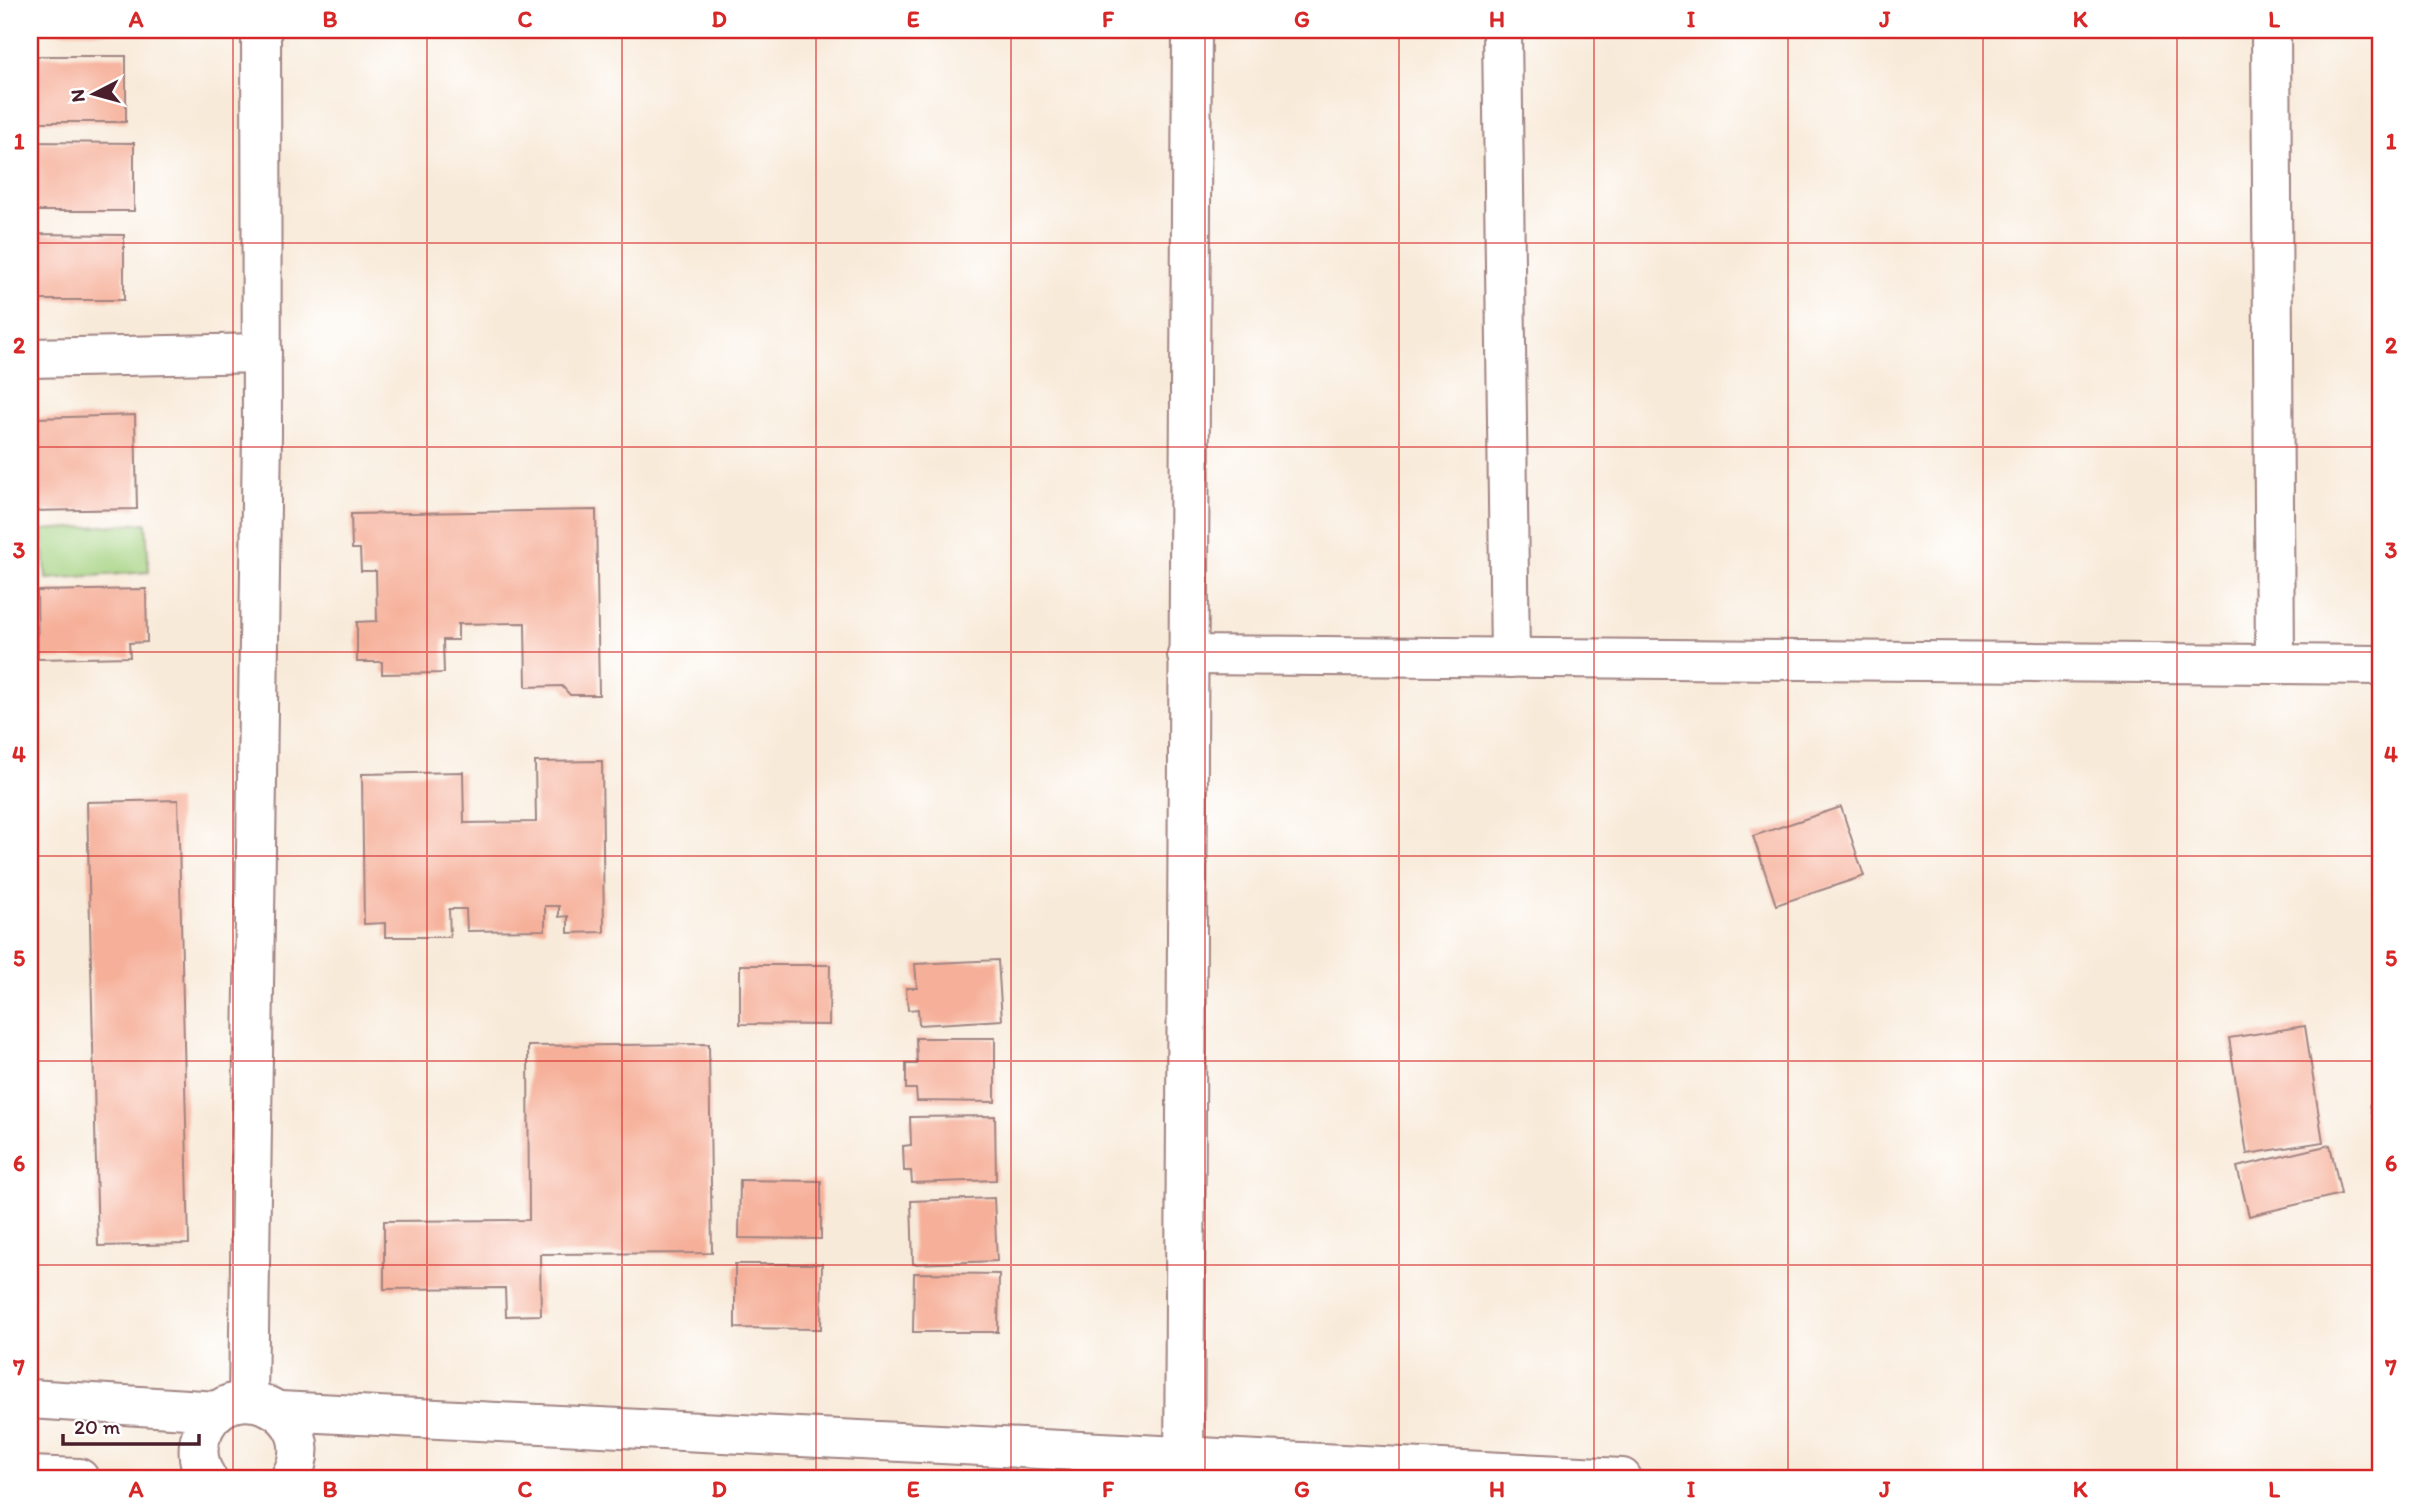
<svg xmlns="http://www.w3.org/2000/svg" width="2410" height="1508" viewBox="0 0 2410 1508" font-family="Itim,sans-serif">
<rect width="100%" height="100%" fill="#fff"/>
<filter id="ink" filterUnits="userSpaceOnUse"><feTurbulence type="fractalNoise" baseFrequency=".0143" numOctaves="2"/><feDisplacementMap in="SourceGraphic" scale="14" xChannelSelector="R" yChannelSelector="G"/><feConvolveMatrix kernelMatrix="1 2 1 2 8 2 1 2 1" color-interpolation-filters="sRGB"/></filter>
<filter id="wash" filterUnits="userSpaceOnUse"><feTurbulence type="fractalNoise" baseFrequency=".00686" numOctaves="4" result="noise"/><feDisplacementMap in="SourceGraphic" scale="28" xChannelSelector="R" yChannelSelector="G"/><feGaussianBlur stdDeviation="1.57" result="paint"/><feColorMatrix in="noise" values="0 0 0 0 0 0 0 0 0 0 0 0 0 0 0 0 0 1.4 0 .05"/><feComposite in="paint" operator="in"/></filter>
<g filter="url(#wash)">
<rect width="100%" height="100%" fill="#f8ead9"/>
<path fill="#a4d280" stroke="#777856" stroke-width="2" d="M146,523L149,572L46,579L43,530Z"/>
<g id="blocks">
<g fill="#f6b09a">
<path d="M30,30H122V33L30,32Z"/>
<rect x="30" y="56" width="96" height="66"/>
<path d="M33,142L134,143V211H33Z"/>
<path d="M30,234L124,235V300H30Z"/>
<path d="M135,415L137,509L30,511V440H36V418Z"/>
<path d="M596,510L599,695H570L562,686L526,687L525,623L458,624V640H443L444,673L382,674V662H357V622L377,621L376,571H361L360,549H352L351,514Z"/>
<path d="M146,589L147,642L129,643L130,657L38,659L37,591Z"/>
<path d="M602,761L604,932L568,933V916L559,917V906H545V930L467,931L466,909H449L450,937H385V923L364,924L362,774L463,772L464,823L536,822L535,762Z"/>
<path d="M178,800L189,1244L98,1246L87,802Z"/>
<path d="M1841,807L1864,876L1776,905L1753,836Z"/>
<path d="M998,960L1002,1020L919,1025L918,1009L908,1010L906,988H917L915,964Z"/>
<path d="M740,965H830L829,1025L740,1024Z"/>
<path d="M2305,1026L2323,1142L2247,1154L2229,1038Z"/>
<path d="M916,1038H995V1102L917,1101L916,1089H906V1064H917Z"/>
<path d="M709,1044L712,1253L540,1254L541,1315L506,1316L505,1288L384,1289V1221L529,1220L528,1046Z"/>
<path d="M2380,1101V1145H2379L2370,1104Z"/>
<path d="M995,1116L996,1180L912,1183L911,1171H904L903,1146L911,1145L910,1117Z"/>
<path d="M2330,1145L2341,1194L2249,1216L2237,1167Z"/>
<path d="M740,1180L821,1181V1239L739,1238Z"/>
<path d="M994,1198L997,1261L913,1264L911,1201Z"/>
<path d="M735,1264H822L821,1329L735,1328Z"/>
<path d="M914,1273L999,1274L998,1332H913Z"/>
</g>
</g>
</g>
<g filter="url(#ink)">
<use href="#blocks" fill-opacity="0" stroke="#a18482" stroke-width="2"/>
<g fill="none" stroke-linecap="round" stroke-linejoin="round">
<g stroke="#a18482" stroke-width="42">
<g id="minor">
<path d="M1502,30L1510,658"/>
<path d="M2271,30L2275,664L2380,665"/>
<path d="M30,358L262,353"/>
<path d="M1187,655L2275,664"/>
<path d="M248,1401L262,433L261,30"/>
<path d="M1184,1478L1192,30"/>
</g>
</g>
<g stroke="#a18482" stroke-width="42">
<g id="major">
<path d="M30,1399L218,1411"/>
<path d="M279,1411L1622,1478"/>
<path d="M30,1476L79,1478"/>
<path d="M207,1478C199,1467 196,1450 201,1436C225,1366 328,1413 290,1478"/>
</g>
</g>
<use href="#minor" stroke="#fff" stroke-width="38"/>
<use href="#major" stroke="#fff" stroke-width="38"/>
</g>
</g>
<path fill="none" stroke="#d62828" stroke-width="2" stroke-opacity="0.55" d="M233,30V1478M427,30V1478M622,30V1478M816,30V1478M1011,30V1478M1205,30V1478M1399,30V1478M1594,30V1478M1788,30V1478M1983,30V1478M2177,30V1478M30,243H2380M30,447H2380M30,652H2380M30,856H2380M30,1061H2380M30,1265H2380"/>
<rect width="2410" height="1508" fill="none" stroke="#fff" stroke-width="77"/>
<g transform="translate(94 94) rotate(264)" stroke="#ffffff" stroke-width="5" paint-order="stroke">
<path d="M0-5L12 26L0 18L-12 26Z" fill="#4a1f2b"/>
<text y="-10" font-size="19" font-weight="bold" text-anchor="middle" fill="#4a1f2b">N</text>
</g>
<path d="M63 1434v10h136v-10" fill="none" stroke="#4a1f2b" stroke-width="3.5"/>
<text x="74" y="1434" font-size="21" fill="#4a1f2b" stroke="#ffffff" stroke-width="5" paint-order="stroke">20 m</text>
<rect x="38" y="38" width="2334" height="1432" fill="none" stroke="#d62828" stroke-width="2.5"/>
<g font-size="23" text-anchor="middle" font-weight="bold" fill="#d62828">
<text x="136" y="27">A</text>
<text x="330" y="27">B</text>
<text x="525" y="27">C</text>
<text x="719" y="27">D</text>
<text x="913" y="27">E</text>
<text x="1108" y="27">F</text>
<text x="1302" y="27">G</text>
<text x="1497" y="27">H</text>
<text x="1691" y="27">I</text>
<text x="1885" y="27">J</text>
<text x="2080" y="27">K</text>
<text x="2274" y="27">L</text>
<text x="19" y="149">1</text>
<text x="2391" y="149">1</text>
<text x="19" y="353">2</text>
<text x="2391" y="353">2</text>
<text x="19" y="558">3</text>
<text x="2391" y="558">3</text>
<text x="19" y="762">4</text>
<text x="2391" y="762">4</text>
<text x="19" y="966">5</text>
<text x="2391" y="966">5</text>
<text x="19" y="1171">6</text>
<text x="2391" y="1171">6</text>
<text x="19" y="1375">7</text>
<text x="2391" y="1375">7</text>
<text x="136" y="1497">A</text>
<text x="330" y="1497">B</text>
<text x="525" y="1497">C</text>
<text x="719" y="1497">D</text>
<text x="913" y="1497">E</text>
<text x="1108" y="1497">F</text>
<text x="1302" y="1497">G</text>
<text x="1497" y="1497">H</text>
<text x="1691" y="1497">I</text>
<text x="1885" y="1497">J</text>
<text x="2080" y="1497">K</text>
<text x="2274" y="1497">L</text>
</g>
</svg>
